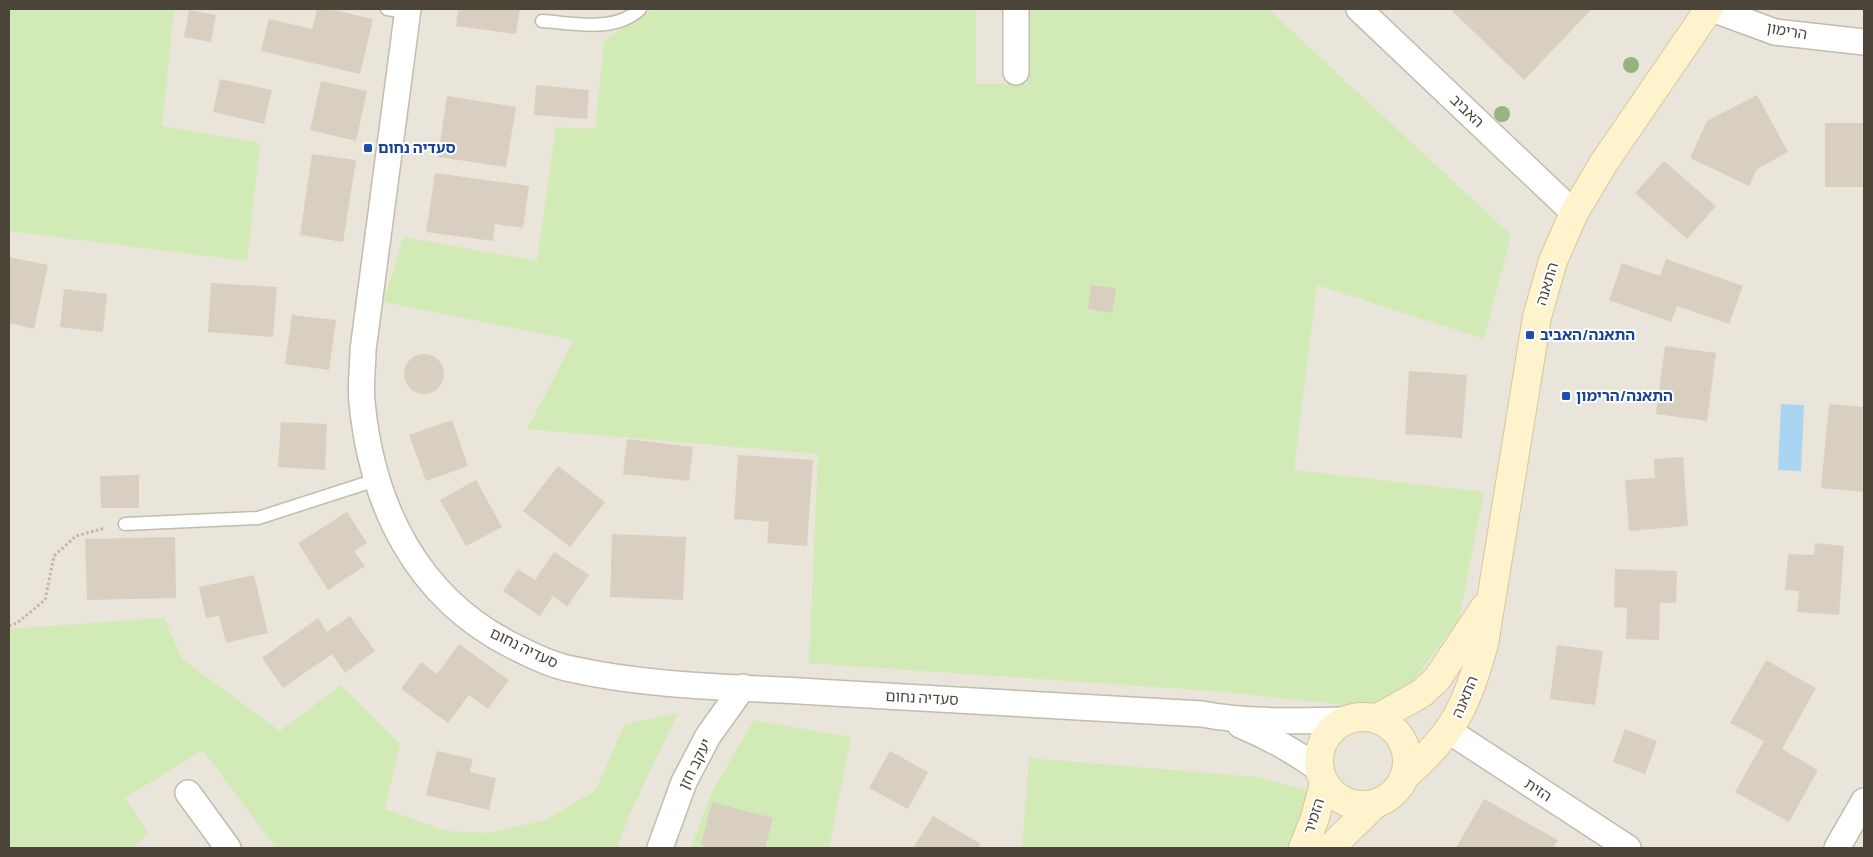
<svg xmlns="http://www.w3.org/2000/svg" width="1873" height="857" viewBox="0 0 1873 857" font-family="Manrope,'Noto Sans Hebrew',sans-serif">
<rect width="100%" height="100%" fill="#f6f3ec"/>
<rect fill="#eae5da" x="9" y="9" width="1855" height="839"/>
<g fill="#d2eab5">
<path d="M9,9H174L162,126L260,143L247,261L9,231Z"/>
<path d="M653,9H976V84H1027L1029,9H1268L1511,235L1484,339L1317,285L1294,470L1484,492L1459,619L1410,685L1371,708L1214,691L809,663L818,454L527,429L574,340L384,302L403,237L537,261L556,127L595,129L604,40Z"/>
<path d="M164,618L182,659L280,731L341,685L400,744L385,809L446,831L490,833L545,820L595,791L625,724L678,713L630,813L617,848H276L203,750L125,798L149,833L132,848H9V629Z"/>
<path d="M754,720L851,737L829,848H691L711,794Z"/>
<path d="M1029,758L1258,777L1307,791L1310,803L1293,848H1022Z"/>
</g>
<path fill="#a9d4f2" d="M1781,404L1804,405L1801,471L1778,470Z"/>
<g fill="#d8cfc1">
<path d="M317,9H330L373,19L360,74L261,51L269,19L312,29Z"/>
<path d="M458,9H520L516,34L456,26Z"/>
<path d="M1450,9H1592L1524,80Z"/>
<path d="M189,10L216,15L211,42L184,37Z"/>
<path d="M220,79L272,90L264,124L213,112Z"/>
<path d="M321,81L367,91L356,141L310,130Z"/>
<path d="M536,85L589,90L587,119L534,115Z"/>
<path d="M1757,95L1788,152L1757,169L1749,186L1690,158L1707,121Z"/>
<path d="M447,96L516,107L506,167L438,157Z"/>
<rect x="1825" y="123" width="39" height="64"/>
<path d="M312,154L356,160L343,242L300,235Z"/>
<path d="M1664,161L1716,206L1687,239L1635,193Z"/>
<path d="M435,173L529,186L523,228L495,224L493,241L426,232Z"/>
<path d="M9,257L48,265L34,329L9,323Z"/>
<path d="M1666,259L1743,286L1729,324L1677,306L1671,322L1609,300L1622,263L1660,276Z"/>
<path d="M211,283L277,287L273,337L208,332Z"/>
<path d="M1091,285L1116,288L1112,313L1088,309Z"/>
<path d="M64,289L107,294L103,332L60,327Z"/>
<path d="M292,315L336,320L329,370L285,364Z"/>
<path d="M1665,346L1716,353L1707,421L1656,414Z"/>
<circle cx="424" cy="374" r="20"/>
<path d="M1409,371L1467,375L1462,438L1405,434Z"/>
<path d="M1829,404L1864,407V492L1821,488Z"/>
<path d="M452,420L468,466L426,481L409,435Z"/>
<path d="M281,422L327,424L325,470L278,467Z"/>
<path d="M627,439L693,447L689,481L623,474Z"/>
<path d="M738,455L813,460L807,546L767,543L769,522L734,519Z"/>
<path d="M1683,457L1688,526L1629,531L1625,480L1655,478L1654,459Z"/>
<path d="M558,466L605,502L570,547L523,511Z"/>
<path d="M139,475V508H101L100,476Z"/>
<path d="M476,480L502,527L466,546L440,500Z"/>
<path d="M347,512L367,543L354,551L365,566L328,590L298,543Z"/>
<path d="M612,534L686,537L683,600L610,597Z"/>
<path d="M175,537L176,598L87,600L85,539Z"/>
<path d="M1815,543L1844,546L1839,615L1797,612L1799,591L1785,590L1788,554L1814,555Z"/>
<path d="M554,552L589,575L567,607L553,596L540,616L503,591L518,569L535,580Z"/>
<path d="M1615,569L1677,571L1676,603H1660L1659,640L1626,639L1627,608L1614,607Z"/>
<path d="M254,575L268,633L226,643L219,616L206,618L199,587Z"/>
<path d="M350,616L375,651L345,673L332,654L283,688L262,658L318,618L327,632Z"/>
<path d="M459,644L509,680L488,709L469,695L448,723L401,689L421,662L437,674Z"/>
<path d="M1557,645L1603,651L1595,705L1550,699Z"/>
<path d="M1766,660L1816,688L1782,749L1818,770L1789,822L1735,792L1764,741L1730,723Z"/>
<path d="M1625,729L1657,741L1645,774L1613,762Z"/>
<path d="M437,751L473,759L470,772L496,778L489,810L426,795Z"/>
<path d="M890,751L928,772L908,809L869,788Z"/>
<path d="M1484,799L1558,840L1553,848H1456Z"/>
<path d="M712,802L773,818L765,848H712L701,845Z"/>
<path d="M933,816L981,844L978,848H913Z"/>
</g>
<g fill="none" stroke-linecap="round" stroke-linejoin="round">
<g stroke="#c2bbae" stroke-width="15">
<g id="lane">
<path d="M387,9L408,12"/>
<path d="M542,21C574,23 615,33 640,9"/>
<path d="M125,524L258,518L376,480"/>
</g>
</g>
<g stroke="#c2bbae" stroke-width="28">
<g id="street">
<path d="M408,9L363,350C363,367 360,385 362,402C372,506 417,598 513,646C531,655 551,665 571,669C656,688 747,687 833,693C956,700 1079,707 1202,714C1249,723 1298,721 1346,720"/>
<path d="M1016,9V72"/>
<path d="M1359,9L1574,213"/>
<path d="M1712,9L1775,32L1864,42"/>
<path d="M1240,725C1269,737 1294,751 1319,769"/>
<path d="M1449,731L1628,848"/>
<path d="M188,793L228,848"/>
<path d="M660,848L684,782L708,736L743,687"/>
<path d="M1837,848L1864,801"/>
</g>
</g>
<g stroke="#d6c79b" stroke-width="30">
<g id="secondary">
<circle cx="1363" cy="761" r="44"/>
<path d="M1376,719L1422,693L1437,679L1485,607"/>
<path d="M1405,776C1455,732 1466,707 1484,644L1537,317L1553,261L1574,213L1603,164L1709,9"/>
<path d="M1303,848L1315,818L1324,783"/>
<path d="M1330,848L1375,804"/>
</g>
</g>
<path stroke="#c4b79f" stroke-width="3" stroke-dasharray="2.5 2.5" stroke-linecap="butt" d="M9,626L17,623L45,600L54,556L76,536L105,528"/>
<use href="#lane" stroke="#fff" stroke-width="12"/>
<use href="#street" stroke="#fff" stroke-width="25"/>
<use href="#secondary" stroke="#fff3cd" stroke-width="28"/>
</g>
<g fill="#97b381">
<circle cx="1631" cy="65" r="8"/>
<circle cx="1502" cy="114" r="8"/>
</g>
<g fill="#1a4fb4" stroke="#fff" stroke-width="2">
<rect x="363" y="143" width="10" height="10" rx="2.5"/>
<rect x="1525" y="330" width="10" height="10" rx="2.5"/>
<rect x="1561" y="391" width="10" height="10" rx="2.5"/>
</g>
<g text-anchor="middle" stroke-width="4" stroke-linejoin="round" paint-order="stroke">
<g font-size="15" fill="#4b4439" stroke="#fff">
<text transform="translate(1787 31) rotate(10)" y="5">הרימון</text>
<text transform="translate(1467 111) rotate(44)" y="5">האביב</text>
<text transform="translate(1547 284) rotate(-73)" y="5">התאנה</text>
<text transform="translate(524 648) rotate(26)" y="5">סעדיה נחום</text>
<text transform="translate(1465 697) rotate(-67)" y="5">התאנה</text>
<text transform="translate(922 698) rotate(3)" y="5">סעדיה נחום</text>
<text transform="translate(695 764) rotate(-63)" y="5">יעקב חזן</text>
<text transform="translate(1538 790) rotate(33)" y="5">הזית</text>
<text transform="translate(1314 816) rotate(-72)" y="5">הזמיר</text>
</g>
<g font-size="15" font-weight="bold" fill="#164399" stroke="#fff" text-anchor="start">
<text x="378" y="153">סעדיה נחום</text>
<text x="1540" y="340">התאנה/האביב</text>
<text x="1576" y="401">התאנה/הרימון</text>
</g>
</g>
<rect width="1873" height="857" fill="none" stroke="#4b4439" stroke-width="20"/>
</svg>
